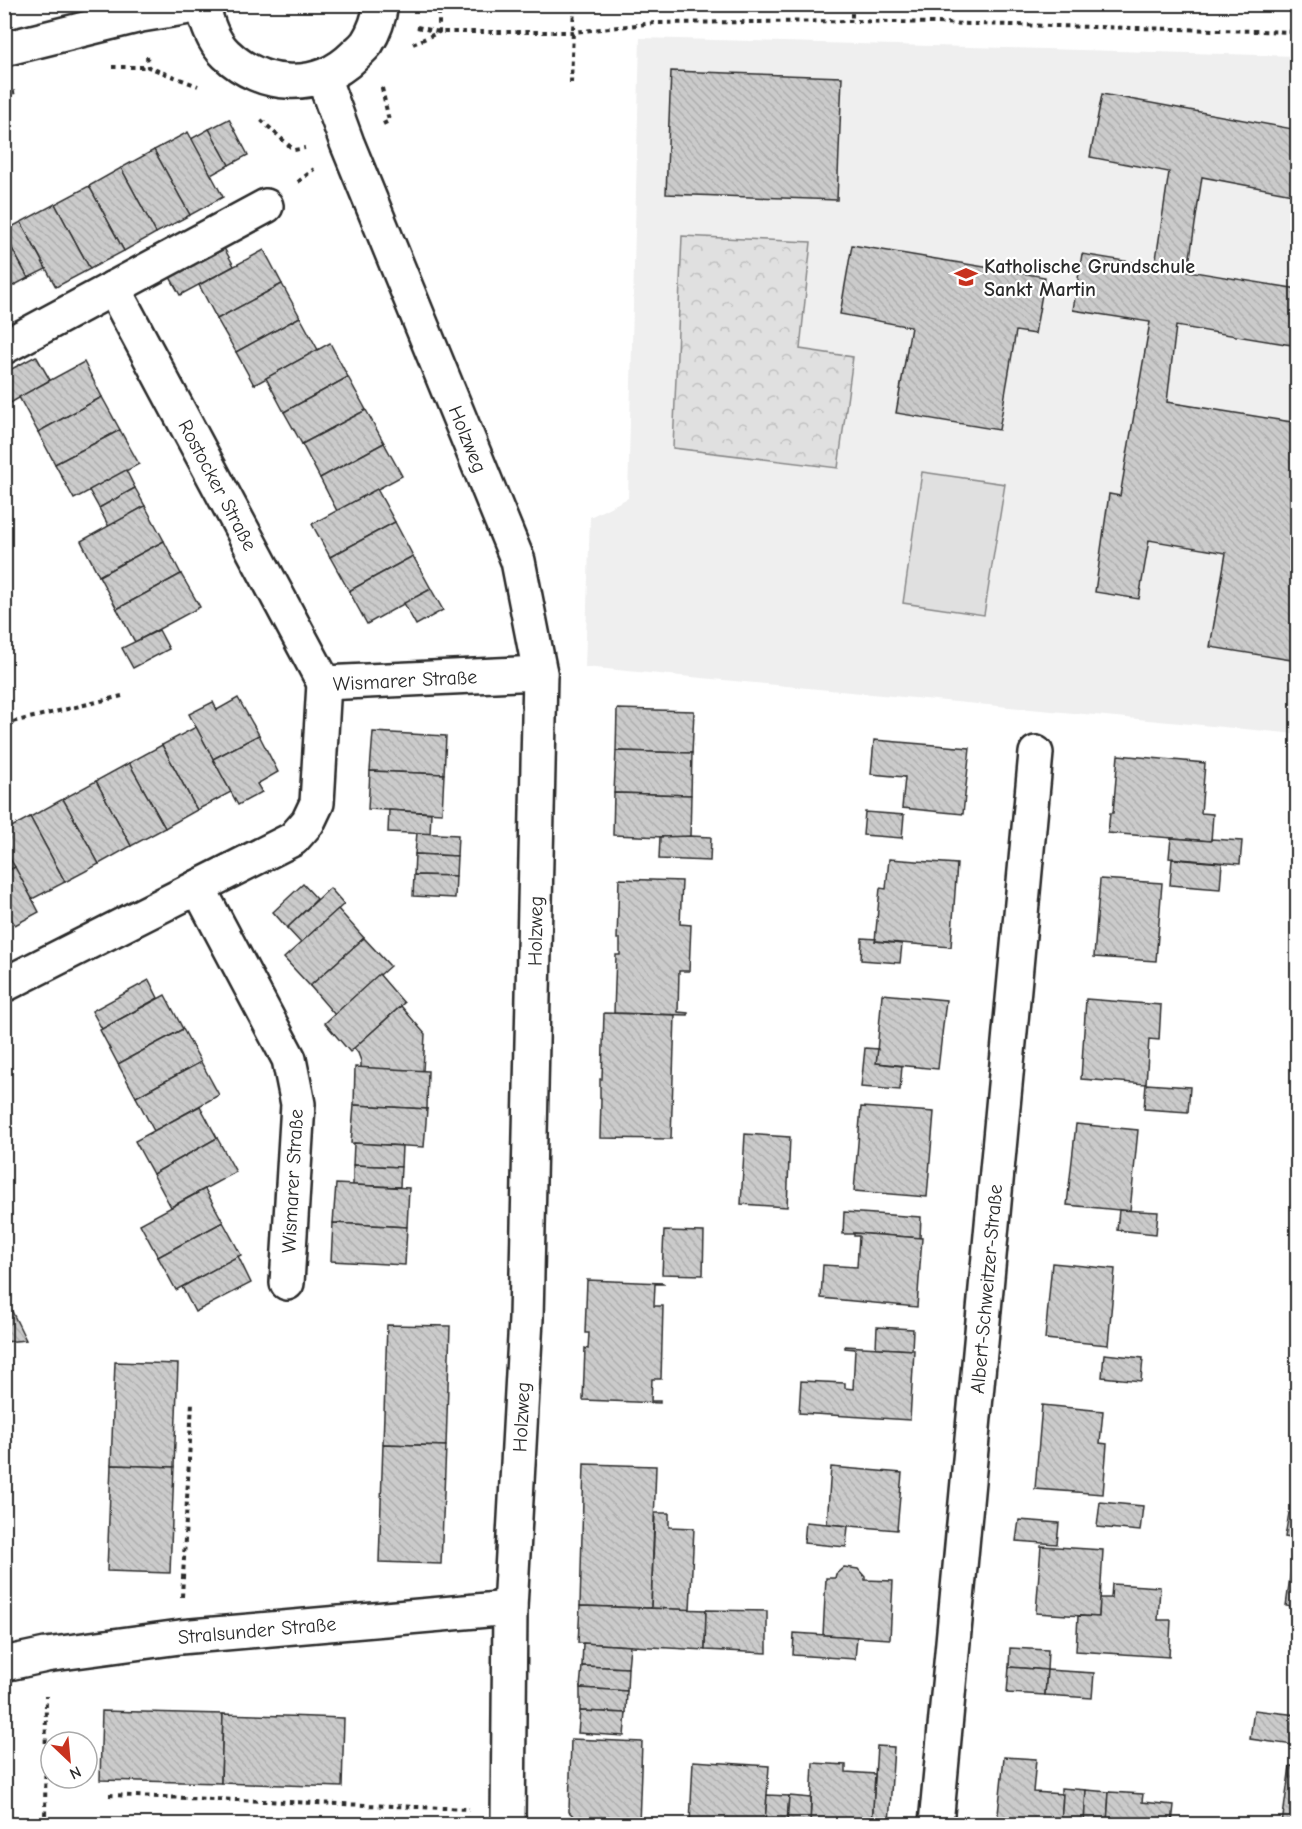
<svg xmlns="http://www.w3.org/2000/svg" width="1302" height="1829" viewBox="0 0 1302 1829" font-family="'Comic Neue',sans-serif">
<defs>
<pattern id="park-crowns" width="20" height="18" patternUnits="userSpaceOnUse" patternTransform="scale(1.5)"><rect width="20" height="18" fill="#e0e0e0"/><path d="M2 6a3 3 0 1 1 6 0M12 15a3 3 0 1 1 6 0" fill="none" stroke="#c0c0c0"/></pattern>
<pattern id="building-back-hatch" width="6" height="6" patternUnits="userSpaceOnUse" patternTransform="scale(1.5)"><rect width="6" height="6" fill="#cbcbcb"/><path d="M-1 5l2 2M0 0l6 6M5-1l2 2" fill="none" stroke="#aeaeae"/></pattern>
</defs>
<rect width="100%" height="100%" fill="#fff"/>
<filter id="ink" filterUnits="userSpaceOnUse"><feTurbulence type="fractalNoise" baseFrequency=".0167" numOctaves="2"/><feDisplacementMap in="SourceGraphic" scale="12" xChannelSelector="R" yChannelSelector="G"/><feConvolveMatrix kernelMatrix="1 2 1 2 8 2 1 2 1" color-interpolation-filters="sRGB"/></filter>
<g filter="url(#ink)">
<path fill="#efefef" d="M640,38L1297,56V734L585,667L590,517L628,498Z"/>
<path fill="url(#park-crowns)" stroke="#868686" stroke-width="1.5" d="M682,236L811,242L800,349L853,357L838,468L673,448Z"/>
<path fill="#e0e0e0" stroke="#868686" stroke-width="1.5" d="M922,472L1005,484L984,615L903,603Z"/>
<g fill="url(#building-back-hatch)" stroke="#2b2b2b" stroke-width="1.5">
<path d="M671,71L842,77L837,200L666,194Z"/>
<path d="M1102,94L1298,130V195L1202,177L1188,271L1298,289V346L1176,326L1167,402L1298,423V661L1210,647L1226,553L1149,540L1139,599L1095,592L1109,494L1120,496L1150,322L1073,310L1082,254L1155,266L1169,172L1090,157Z"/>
<path d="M229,119L248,155L229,165L209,129Z"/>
<path d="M209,129L229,165L211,175L191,139Z"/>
<path d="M188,132L223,197L190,215L154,150Z"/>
<path d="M154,150L190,215L156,233L121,168Z"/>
<path d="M121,168L156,233L124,251L89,186Z"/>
<path d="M89,186L124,251L90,269L55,204Z"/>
<path d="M55,204L90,269L56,287L21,222Z"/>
<path d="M21,222L46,269L28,278L4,234V231Z"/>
<path d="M4,234L28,278L9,288L4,279Z"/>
<path d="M852,245L1045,277L1035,334L1016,331L999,430L896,413L911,327L840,314Z"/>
<path d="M224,248L234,266L180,295L170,277Z"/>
<path d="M264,250L282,284L217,319L199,285Z"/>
<path d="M282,284L300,317L236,352L217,319Z"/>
<path d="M300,317L318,350L254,385L236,352Z"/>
<path d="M330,343L348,377L284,412L266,378Z"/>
<path d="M36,356L50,380L7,405L4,400V373Z"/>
<path d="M84,362L102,397L38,432L19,397Z"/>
<path d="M348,377L366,410L302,444L284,412Z"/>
<path d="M102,397L120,430L55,464L38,432Z"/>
<path d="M366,410L384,443L320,478L302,444Z"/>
<path d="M120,430L139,464L74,499L55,464Z"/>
<path d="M384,443L402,476L337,511L320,478Z"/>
<path d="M126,470L135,488L99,508L89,490Z"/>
<path d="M135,488L145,506L109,527L99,508Z"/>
<path d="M377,489L395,522L330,557L312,524Z"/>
<path d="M145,506L164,541L99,576L81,541Z"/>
<path d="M395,522L413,556L349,591L330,557Z"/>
<path d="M164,541L181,574L117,609L99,576Z"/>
<path d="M413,556L431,589L367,624L349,591Z"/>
<path d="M181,574L200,607L135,642L117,609Z"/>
<path d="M431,589L443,610L416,625L404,603Z"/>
<path d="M159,630L169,649L133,668L122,648Z"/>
<path d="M238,698L259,735L213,759L189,714L213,702L217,710Z"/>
<path d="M617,709L694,711L692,753L616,751Z"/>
<path d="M196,727L231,792L197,810L162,745Z"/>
<path d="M373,732L446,736L444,774L370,771Z"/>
<path d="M259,735L278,772L257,784L262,792L238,805L213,759Z"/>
<path d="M874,740L970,748L963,814L902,808L905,777L871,774Z"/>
<path d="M162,745L197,810L165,828L129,763Z"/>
<path d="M616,751L692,753L691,795L614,793Z"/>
<path d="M1118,755L1205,763L1201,813L1213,814L1211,841L1108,833L1110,813H1113Z"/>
<path d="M129,763L165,828L131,846L96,781Z"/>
<path d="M370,771L444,774L442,813L368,809Z"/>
<path d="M96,781L131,846L99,864L63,799Z"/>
<path d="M614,793L691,795L690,838L613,835Z"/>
<path d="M63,799L99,864L65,882L30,817Z"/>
<path d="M389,810L431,813L430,834L388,832Z"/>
<path d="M865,812L904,815L902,838L863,835Z"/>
<path d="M30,817L65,882L32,899L4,849V831Z"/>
<path d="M417,833L458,835L457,856L415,854Z"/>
<path d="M690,836L711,837L710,861L659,859L660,837Z"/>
<path d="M1171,838L1211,841V839L1242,841L1240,864L1169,858Z"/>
<path d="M4,849L15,867L4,873Z"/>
<path d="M415,854L457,856L456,876L414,875Z"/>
<path d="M889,859L957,864L951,947L875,941L880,888L886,889Z"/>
<path d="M1172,859L1222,863L1220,889L1170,885Z"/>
<path d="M15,867L39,912L15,925L10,917L4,920V873Z"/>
<path d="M414,875L456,876L455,898L413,896Z"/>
<path d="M619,879L682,881L680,924L691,925L689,971H679L678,1012L688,1013V1015L614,1013L616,955H620V939H617Z"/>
<path d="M1100,879L1162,883L1156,961L1094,957Z"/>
<path d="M303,884L317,899L287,928L273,912Z"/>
<path d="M330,888L344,904L301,943L287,928Z"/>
<path d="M338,909L364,938L310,986L284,958Z"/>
<path d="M364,938L390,966L335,1015L310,986Z"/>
<path d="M862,938L876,939L875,941L902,944L900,963L861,960Z"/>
<path d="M379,974L404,1003L350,1052L325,1023Z"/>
<path d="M149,980L158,998L102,1029L92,1011Z"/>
<path d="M882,994L946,1000L938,1069L876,1063Z"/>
<path d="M165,995L183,1029L118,1064L100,1030Z"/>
<path d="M1086,999L1161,1005L1159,1040L1149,1039L1146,1084L1081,1079Z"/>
<path d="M401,1006L425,1034L423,1071L361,1068V1061L358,1053L354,1048Z"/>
<path d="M604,1013L675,1015L671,1139L600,1138L601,1098H600V1079H602Z"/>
<path d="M183,1029L201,1062L136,1097L118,1064Z"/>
<path d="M865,1048L878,1049L876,1063L902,1066L900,1090L861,1087Z"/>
<path d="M201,1062L219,1095L154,1131L136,1097Z"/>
<path d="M355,1067L428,1071L427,1109L354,1105Z"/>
<path d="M1146,1084L1190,1087L1188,1112L1144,1109Z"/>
<path d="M354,1105L427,1109L424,1147L351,1143Z"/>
<path d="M200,1106L217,1138L153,1174L135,1141Z"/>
<path d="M861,1107L934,1112L927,1197L854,1191Z"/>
<path d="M1076,1124L1138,1130L1130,1211L1067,1205Z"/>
<path d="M745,1134L790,1137L787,1207L741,1204Z"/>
<path d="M217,1138L236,1172L171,1207L153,1174Z"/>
<path d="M354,1143L402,1146L401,1167L353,1165Z"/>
<path d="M353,1165L401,1167L400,1187L353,1185Z"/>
<path d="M336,1184L409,1188L407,1227L333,1223Z"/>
<path d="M205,1189L223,1222L158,1257L140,1224Z"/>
<path d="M1119,1210L1158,1212L1156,1234L1117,1230Z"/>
<path d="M844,1212L921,1217L920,1238L854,1233V1234H843Z"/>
<path d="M223,1222L241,1255L176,1290L158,1257Z"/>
<path d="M333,1223L407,1227L405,1265L331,1261Z"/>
<path d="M664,1231L704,1232L703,1275L662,1274Z"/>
<path d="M854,1233L922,1238L917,1307L821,1298L823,1265L857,1267L859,1236H854Z"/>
<path d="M238,1256L251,1283L195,1312L182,1287Z"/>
<path d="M1052,1263L1115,1269L1108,1345L1045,1339Z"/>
<path d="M587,1280L663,1283L664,1284H655L654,1306H663L661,1379H652L651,1401H660V1403L583,1400L585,1348L588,1349L589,1333H585Z"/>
<path d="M5,1297L26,1340L4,1342Z"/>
<path d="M387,1325L450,1326L446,1446L383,1444Z"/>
<path d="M877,1327L913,1329L912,1350L876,1348Z"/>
<path d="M845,1346L914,1350L910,1420L799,1413L801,1381L845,1383V1388L853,1389L855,1349L845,1348Z"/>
<path d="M1104,1354L1143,1358L1141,1381L1102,1377Z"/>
<path d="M115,1362L178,1364L174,1467L111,1465Z"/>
<path d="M1042,1405L1103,1411L1100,1443L1107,1444L1103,1494L1035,1489Z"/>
<path d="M383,1444L446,1446L441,1564L379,1562Z"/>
<path d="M584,1464L656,1466L651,1608L580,1606Z"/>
<path d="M111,1465L174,1467L170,1573L107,1571Z"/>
<path d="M831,1467L902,1473L897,1530L827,1524Z"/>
<path d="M1100,1502L1143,1506L1140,1531L1097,1527Z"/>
<path d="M655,1513H669V1527L694,1528L690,1610L651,1608Z"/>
<path d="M1289,1513L1298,1514V1539L1285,1537Z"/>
<path d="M1019,1520L1059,1523L1057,1544L1016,1541Z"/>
<path d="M806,1522L848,1526L846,1547L804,1543Z"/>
<path d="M1041,1546L1103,1550L1099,1617L1036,1613Z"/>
<path d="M844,1567L858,1569L865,1577V1580L893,1581L890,1639L823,1635L826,1578H835L836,1574Z"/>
<path d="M1291,1570L1298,1571V1608L1286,1606Z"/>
<path d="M1112,1584L1160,1587L1158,1620H1171L1169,1657L1076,1651L1078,1616L1099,1617L1100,1598H1111Z"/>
<path d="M580,1606L706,1610L705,1650L578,1643Z"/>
<path d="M706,1610L767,1611V1653L705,1650Z"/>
<path d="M794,1633L857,1637L855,1659L793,1655Z"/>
<path d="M583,1643L630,1646L628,1668L582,1666Z"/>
<path d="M1010,1648L1048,1650L1047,1670L1009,1667Z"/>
<path d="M582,1666L628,1668L627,1691L580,1688Z"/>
<path d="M1009,1667L1047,1670L1045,1695L1007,1693Z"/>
<path d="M1047,1670L1094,1673L1092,1698L1045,1695Z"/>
<path d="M580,1688L627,1691L626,1713L580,1711Z"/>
<path d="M1254,1710L1297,1715L1293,1745L1250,1739Z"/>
<path d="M102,1711L223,1714L221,1783L100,1780Z"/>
<path d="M580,1711L626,1713L624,1736L578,1733Z"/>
<path d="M223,1714L344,1718L342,1787L221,1783Z"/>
<path d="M571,1739L642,1742L639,1824H582L569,1812Z"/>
<path d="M877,1746L894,1747L889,1824L872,1823Z"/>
<path d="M1004,1757L1036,1759L1033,1792L1063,1794L1061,1824H997Z"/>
<path d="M693,1761L769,1766L765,1824H690Z"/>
<path d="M813,1763L846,1765V1772L875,1774L872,1824H810Z"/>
<path d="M1290,1766L1298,1767V1824H1282Z"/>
<path d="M1061,1788L1086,1790L1084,1824H1061L1063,1794H1061Z"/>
<path d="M1086,1790L1109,1792L1107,1824H1084Z"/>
<path d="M1109,1792L1143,1794L1142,1802L1174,1805L1172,1824H1107Z"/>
<path d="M767,1795L789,1796L787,1824H765Z"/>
<path d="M789,1796L811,1798L810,1824H787Z"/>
<rect x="4" y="1821" width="30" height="3"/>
<path d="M1205,1822L1227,1824H1205Z"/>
</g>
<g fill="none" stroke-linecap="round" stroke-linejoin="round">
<g stroke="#2b2b2b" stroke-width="38">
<g id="street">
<path d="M202,4C207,22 212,41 226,54C261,88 318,92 354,56C358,52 363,48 367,43C374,32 379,18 381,4"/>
<path d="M4,49L141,15L202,5"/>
<path d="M323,77L347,143L518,561L540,673L526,1319L510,1608L508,1824"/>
<path d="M113,288L324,683"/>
<path d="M4,347L266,206"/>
<path d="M198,887L289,1059L298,1104L287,1283"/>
<path d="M4,985L293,839L308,822L317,803L324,683L540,673"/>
<path d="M4,1664L46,1655L180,1637L510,1608"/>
<path d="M936,1824L1036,753"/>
</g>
</g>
<g stroke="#2b2b2b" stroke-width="4" stroke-dasharray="4.5 4.5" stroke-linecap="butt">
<path d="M852,4V21"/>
<path d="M417,27L439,32H573L655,23L852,21L1298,32"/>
<path d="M413,44L439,32V4"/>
<path d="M147,56L148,67L198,86"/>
<path d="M112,67H148"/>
<path d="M571,83L574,4"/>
<path d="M4,95L15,92"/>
<path d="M261,120L294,150L305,148"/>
<path d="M383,124L389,121L382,88L384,85"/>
<path d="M298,182L314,169"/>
<path d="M4,724L122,696"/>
<path d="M182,1597L192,1402"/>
<path d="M109,1795L469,1809"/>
<path d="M45,1824L46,1696"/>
</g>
<use href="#street" stroke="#fff" stroke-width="33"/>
</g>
</g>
<defs>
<g id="school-bare" transform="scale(1.8)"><path d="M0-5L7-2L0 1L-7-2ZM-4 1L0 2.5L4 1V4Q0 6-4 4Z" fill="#c8321e" stroke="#fff" stroke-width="2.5" paint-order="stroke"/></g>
</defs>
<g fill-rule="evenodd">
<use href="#school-bare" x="966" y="277"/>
</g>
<g text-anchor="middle" stroke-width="4.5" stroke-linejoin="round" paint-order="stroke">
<g font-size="20" font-weight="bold" fill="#2b2b2b" stroke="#fff" text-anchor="start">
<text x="984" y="273">Katholische Grundschule<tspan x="984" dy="23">Sankt Martin</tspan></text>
</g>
<g font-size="20" fill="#2b2b2b" stroke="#fff">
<text transform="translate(468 439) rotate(68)" y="7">Holzweg</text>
<text transform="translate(218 485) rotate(62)" y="7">Rostocker Straße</text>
<text transform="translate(405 680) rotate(-3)" y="7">Wismarer Straße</text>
<text transform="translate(535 931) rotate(-89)" y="7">Holzweg</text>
<text transform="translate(292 1181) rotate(-87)" y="7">Wismarer Straße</text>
<text transform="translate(986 1289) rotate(-85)" y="7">Albert-Schweitzer-Straße</text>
<text transform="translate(521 1417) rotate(-87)" y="7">Holzweg</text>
<text transform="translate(257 1630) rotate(-5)" y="7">Stralsunder Straße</text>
</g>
</g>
<rect width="1302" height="1829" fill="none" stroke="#fff" stroke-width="24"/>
<rect x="12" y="12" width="1278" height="1805" fill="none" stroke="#2b2b2b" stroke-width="2" filter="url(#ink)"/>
<g transform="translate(69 1760) rotate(154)"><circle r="28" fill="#ffffff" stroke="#aaaaaa" stroke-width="1.5"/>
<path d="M0-4.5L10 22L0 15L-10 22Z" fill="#c8321e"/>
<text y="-9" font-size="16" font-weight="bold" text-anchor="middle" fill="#2b2b2b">N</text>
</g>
</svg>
